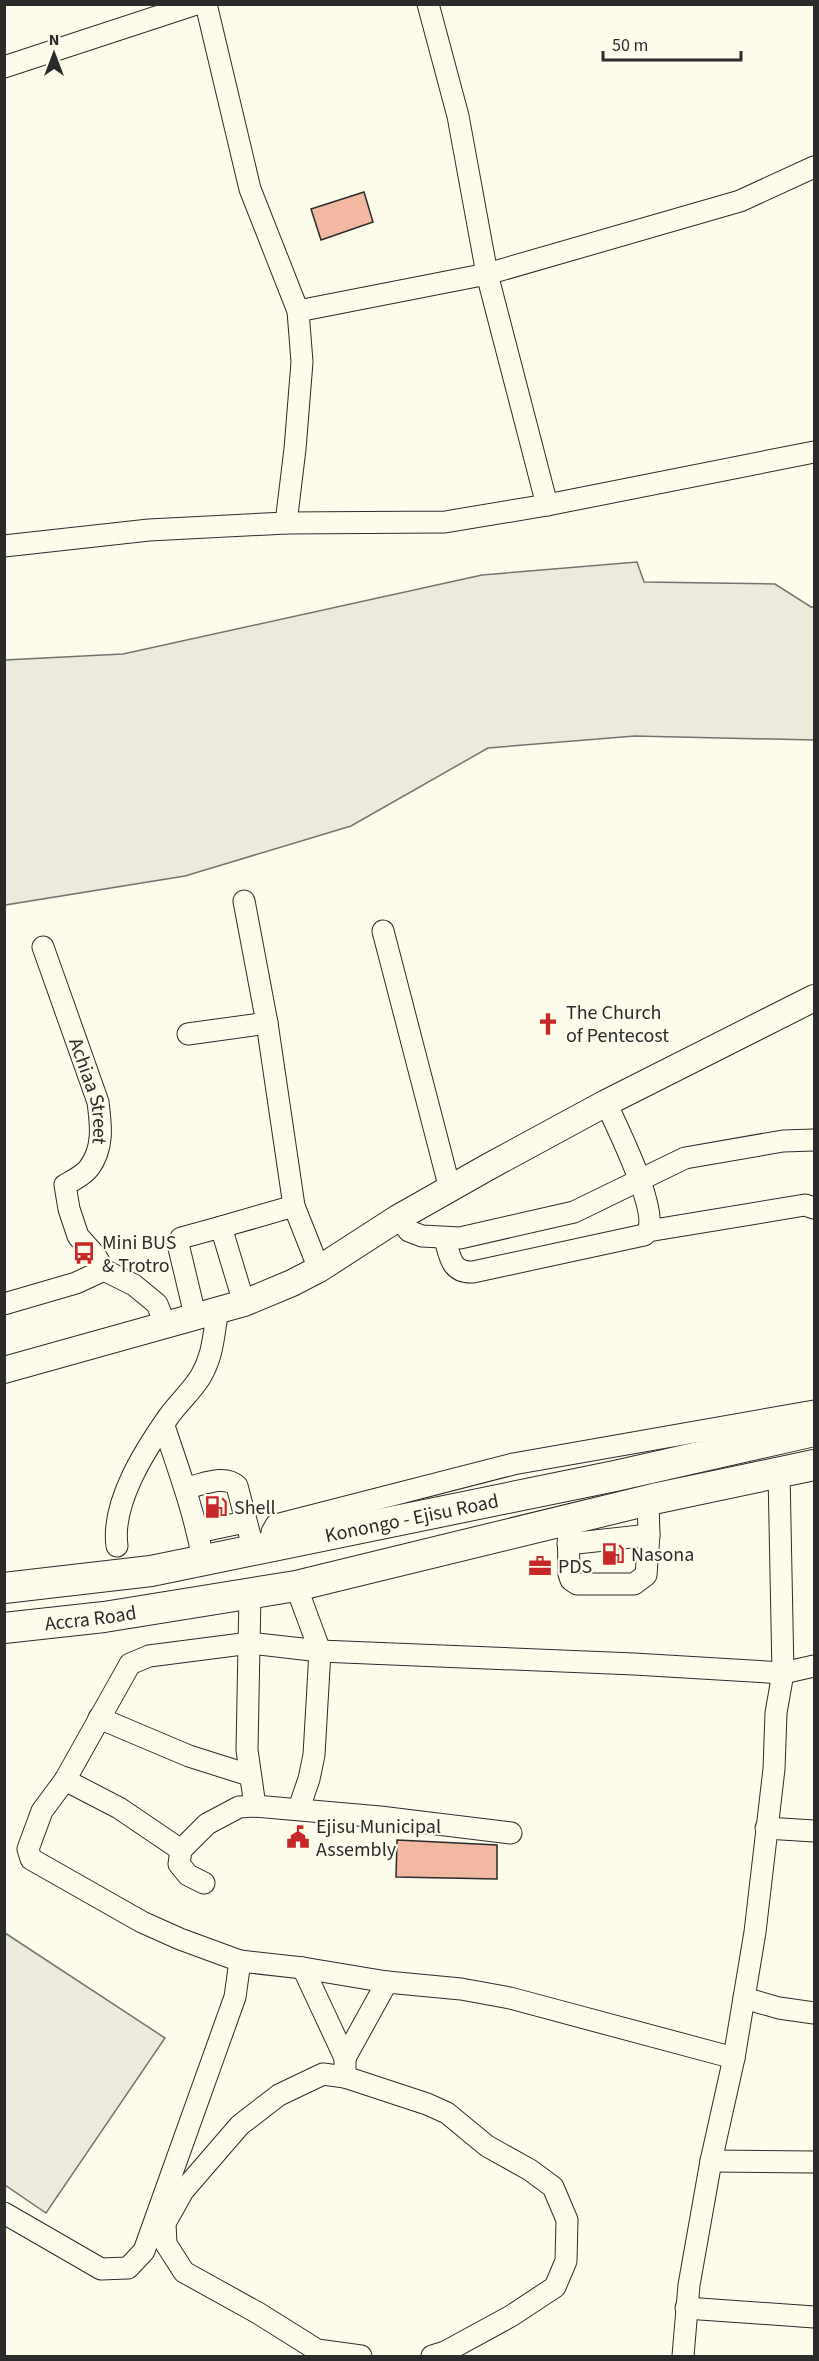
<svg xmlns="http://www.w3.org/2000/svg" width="819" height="2361" viewBox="0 0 819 2361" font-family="'Source Sans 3',sans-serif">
<rect width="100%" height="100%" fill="#fdfbea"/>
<g fill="#ecebdb" stroke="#74746e" stroke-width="1.5">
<path d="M637,562L644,582L775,584L811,607H814V740L635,736L488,748L351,826L185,876L5,905V660L123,654L482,575Z"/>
<path d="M5,1933L165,2038L46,2213L5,2185Z"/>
</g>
<g fill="#f2b8a0" stroke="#2b2b2b" stroke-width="1.5">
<path d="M364,192L373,222L321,240L311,209Z"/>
<path d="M397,1840L497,1845V1879L396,1877Z"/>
</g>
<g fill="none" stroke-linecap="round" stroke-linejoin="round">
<g stroke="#2b2b2b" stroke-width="23">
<g id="minor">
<path d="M206,4L250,189L298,311L302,362L295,449L286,523"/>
<path d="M428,4L458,116L487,274L547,505"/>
<path d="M4,67L196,4"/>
<path d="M298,311L487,274L740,201L814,167"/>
<path d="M4,546L149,530L286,523L445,522L547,505L814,452"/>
<path d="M244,901L267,1023L294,1206L319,1269"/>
<path d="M383,931L450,1189"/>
<path id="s1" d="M43,947L98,1102C101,1125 104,1148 89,1168C84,1175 72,1181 65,1185L69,1209L78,1236L95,1255L104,1270L134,1285L157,1304L166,1326"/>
<path d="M188,1034L267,1023"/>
<path d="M606,1103C617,1127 658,1209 648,1231"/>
<path d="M398,1218L409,1231L422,1236L460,1238L574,1212L685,1158L783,1141L814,1140"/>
<path d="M445,1239C450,1257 451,1273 473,1272L644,1235L648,1231L805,1205L814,1208"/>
<path d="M244,1303L221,1227L294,1206"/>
<path d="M4,1304L76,1283L104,1270"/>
<path d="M195,1315L178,1244L181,1238L221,1227"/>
<path d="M164,1426C179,1471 195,1514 203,1560"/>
<path d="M186,1488C202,1485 224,1474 237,1486L254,1551"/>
<path d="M568,1519L569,1574L571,1580L577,1584H634L646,1575L649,1535L648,1501"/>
<path d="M198,1532L245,1522"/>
<path d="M568,1544L649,1535"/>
<path d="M117,1546C111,1503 145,1450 169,1416C179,1402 192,1391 201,1376C214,1353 213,1335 218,1310"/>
<path d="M270,1548L272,1532L276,1525L513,1464L814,1411"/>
<path d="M296,1586L320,1651L314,1755L309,1779L299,1808"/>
<path d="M250,1594L247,1750L255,1806"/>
<path d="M99,1718L189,1756L249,1775"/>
<path d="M65,1780L119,1808L181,1850"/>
<path d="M766,1828L814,1831"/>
<path d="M204,1883L188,1875L179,1864L181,1850L207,1824L239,1807L255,1806L380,1817L511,1833"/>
<path d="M240,1961L180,1939L142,1922L31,1859L28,1849L42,1811L65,1780L130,1664L149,1656L250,1643L320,1651L634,1664L783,1673L814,1666"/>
<path d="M303,1968L345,2058L387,1982"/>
<path d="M744,1998L779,2008L814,2013"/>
<path d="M345,2058V2077L427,2104L447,2113L487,2146L530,2170L553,2187L567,2220L566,2261L555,2287L511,2316L445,2352L432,2356"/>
<path d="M345,2077L323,2074L279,2095L240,2125L183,2191L165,2223L166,2244L184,2272L258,2313L317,2350L361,2356"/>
<path d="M711,2161L814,2162"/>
<path d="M4,2213L101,2269L128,2268L144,2251L235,1997L240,1961L303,1968L387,1982L461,1989L510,1998L734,2058"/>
<path d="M686,2308L814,2317"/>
<path d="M683,2356L689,2285L711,2161L734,2058L755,1932L774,1769L776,1713L783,1673L779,1473"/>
</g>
</g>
<g stroke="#2b2b2b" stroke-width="28">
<path id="major" d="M4,1370L244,1303L292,1283L319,1269L398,1218L488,1167L606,1103L814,998"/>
</g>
<g stroke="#2b2b2b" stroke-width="32">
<g id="highway">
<path id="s2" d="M4,1588L151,1571L615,1476L814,1431"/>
<path id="s3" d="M4,1628L104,1617L296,1586L653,1499L814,1465"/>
</g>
</g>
<use href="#minor" stroke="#fdfbea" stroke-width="21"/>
<use href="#major" stroke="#fdfbea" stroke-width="26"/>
<use href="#highway" stroke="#fdfbea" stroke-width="30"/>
</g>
<defs>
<g id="church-bare" transform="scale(1.8)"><path d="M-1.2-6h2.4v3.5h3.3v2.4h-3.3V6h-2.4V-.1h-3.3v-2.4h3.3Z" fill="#c62828" stroke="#fdfbea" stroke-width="2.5" paint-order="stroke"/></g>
<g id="bus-bare" transform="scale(1.8)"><path d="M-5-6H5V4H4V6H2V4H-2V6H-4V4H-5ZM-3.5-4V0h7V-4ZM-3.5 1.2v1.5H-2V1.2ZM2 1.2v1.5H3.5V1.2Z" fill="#c62828" stroke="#fdfbea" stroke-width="2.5" paint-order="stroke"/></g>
<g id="fuel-bare" transform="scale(1.8)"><path d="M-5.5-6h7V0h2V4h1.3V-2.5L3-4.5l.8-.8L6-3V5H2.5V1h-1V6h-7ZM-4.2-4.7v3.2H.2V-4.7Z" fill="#c62828" stroke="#fdfbea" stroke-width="2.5" paint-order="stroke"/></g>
<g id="office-bare" transform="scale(1.8)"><path d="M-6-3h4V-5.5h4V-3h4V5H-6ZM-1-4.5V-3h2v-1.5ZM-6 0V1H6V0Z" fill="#c62828" stroke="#fdfbea" stroke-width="2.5" paint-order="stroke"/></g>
<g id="civic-bare" transform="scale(1.8)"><path d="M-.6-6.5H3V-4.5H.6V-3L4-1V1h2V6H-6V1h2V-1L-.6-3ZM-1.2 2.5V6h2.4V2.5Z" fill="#c62828" stroke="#fdfbea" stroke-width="2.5" paint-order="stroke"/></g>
</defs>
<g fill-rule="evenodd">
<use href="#church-bare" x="548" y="1024"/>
<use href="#bus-bare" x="84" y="1253"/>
<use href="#fuel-bare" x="216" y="1507"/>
<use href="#fuel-bare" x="613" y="1554"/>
<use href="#office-bare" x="540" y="1566"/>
<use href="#civic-bare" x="298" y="1837"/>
</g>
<g text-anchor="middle" stroke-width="4.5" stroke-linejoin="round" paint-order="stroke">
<g font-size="20" fill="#2b2b2b" stroke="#fdfbea" text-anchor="start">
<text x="566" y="1019">The Church<tspan x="566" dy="23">of Pentecost</tspan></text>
<text x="102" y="1249">Mini BUS<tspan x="102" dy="23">&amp; Trotro</tspan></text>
<text x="234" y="1514">Shell</text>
<text x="631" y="1561">Nasona</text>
<text x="558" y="1573">PDS</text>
<text x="316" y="1833">Ejisu Municipal<tspan x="316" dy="23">Assembly</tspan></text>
</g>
<g font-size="20" fill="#2b2b2b" stroke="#fdfbea">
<text dy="7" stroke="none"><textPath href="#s1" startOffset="152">Achiaa Street</textPath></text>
<text dy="7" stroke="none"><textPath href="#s2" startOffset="414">Konongo - Ejisu Road</textPath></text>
<text dy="7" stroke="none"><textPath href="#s3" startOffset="87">Accra Road</textPath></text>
</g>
</g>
<rect width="819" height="2361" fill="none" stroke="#2b2b2b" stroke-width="12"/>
<g transform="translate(54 54)" stroke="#fdfbea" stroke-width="4.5" paint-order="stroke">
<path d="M0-4.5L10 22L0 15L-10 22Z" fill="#2b2b2b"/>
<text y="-9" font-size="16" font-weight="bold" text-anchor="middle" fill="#2b2b2b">N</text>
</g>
<path d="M603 51v9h138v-9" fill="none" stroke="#2b2b2b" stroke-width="3"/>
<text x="612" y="51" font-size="18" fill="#2b2b2b" stroke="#fdfbea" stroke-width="4.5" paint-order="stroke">50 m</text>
</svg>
